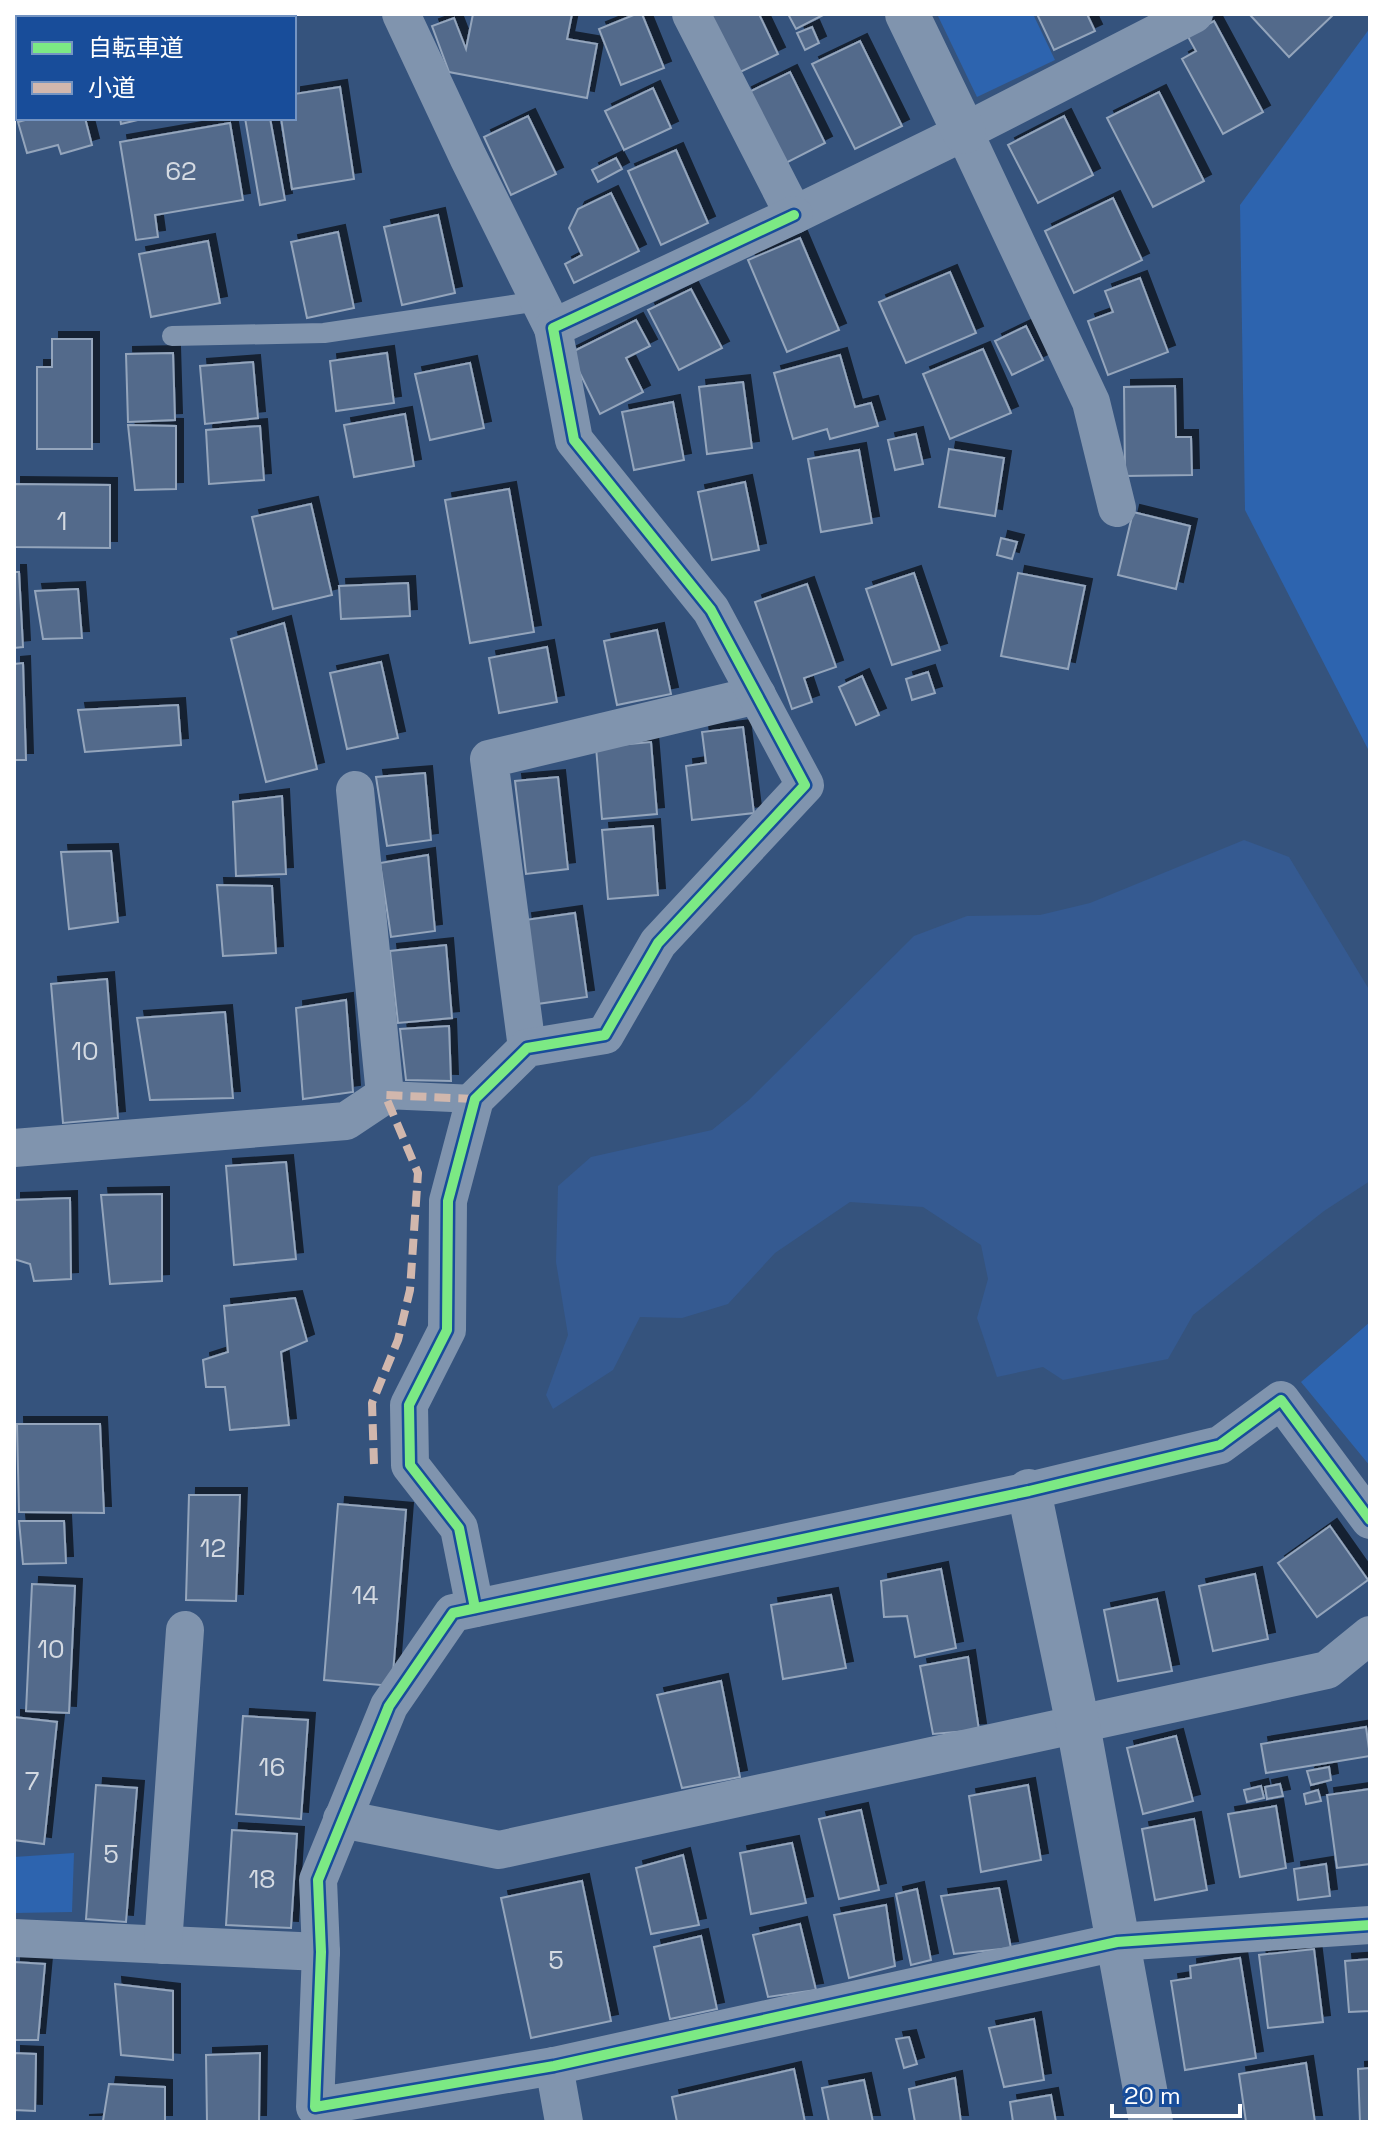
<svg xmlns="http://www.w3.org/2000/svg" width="1384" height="2136" viewBox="0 0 1384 2136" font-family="'Space Grotesk','Noto Sans JP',sans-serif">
<defs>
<filter id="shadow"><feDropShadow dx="7" dy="-7" stdDeviation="0" flood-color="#0009"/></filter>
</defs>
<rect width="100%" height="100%" fill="#35537d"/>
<g fill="#2d64af">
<path d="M937,14H1033L1055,60L977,97Z"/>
<path d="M1370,28V753L1245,510L1240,205Z"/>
<path d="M1370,1322V1466L1301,1382Z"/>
<path d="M74,1853L72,1912L14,1913V1857Z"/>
</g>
<path fill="#355a91" d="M1244,840L1289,857L1370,991V1181L1324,1211L1193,1315L1168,1359L1063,1380L1043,1367L997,1377L977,1318L988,1279L981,1245L923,1207L850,1202L775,1253L728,1304L682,1318L640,1317L613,1370L553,1409L546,1395L568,1335L556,1262L558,1186L591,1157L712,1130L749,1100L914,936L967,916L1040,915L1090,903Z"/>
<g fill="#536b8b" stroke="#94a5bc" stroke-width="2" filter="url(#shadow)">
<path d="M123,14H156L157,18H107Z"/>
<path d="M473,14H572L567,39L597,44L587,98L449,72L432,26L454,18L466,49Z"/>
<path d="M636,14H642L664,68L621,85L599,29Z"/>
<path d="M709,14H759L778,54L736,74Z"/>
<path d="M788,14H825L796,29Z"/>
<path d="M1037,14H1087L1095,31L1054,50Z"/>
<path d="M1253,14H1334L1289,57L1251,16Z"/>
<path d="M18,21V112L14,99V22Z"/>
<path d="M1214,21L1263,112L1223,134L1182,59L1196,51L1187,35Z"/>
<path d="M812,27L819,43L805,50L797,33Z"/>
<path d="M860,41L902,126L855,149L812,64Z"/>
<path d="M790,72L825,143L780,166L745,94Z"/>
<path d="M340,87L354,179L292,189L281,118H294V94Z"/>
<path d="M653,88L671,128L624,150L605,111Z"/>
<path d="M1159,92L1204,181L1153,207L1107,118Z"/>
<path d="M528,116L556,174L511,195L484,137Z"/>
<path d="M1064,116L1093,175L1038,203L1008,145Z"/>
<path d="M32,118H85L92,145L61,154L58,145L27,153L18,122Z"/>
<path d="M120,118H146L121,124Z"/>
<path d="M245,118H270L285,200L260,205Z"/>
<path d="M230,123L243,200L155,215L158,237L136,240L120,142Z"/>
<path d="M676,150L708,223L661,245L628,171Z"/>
<path d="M616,158L622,169L598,182L592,170Z"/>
<path d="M611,193L639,251L574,283L565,264L582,255L569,228L578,209Z"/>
<path d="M1113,198L1142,260L1074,293L1045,231Z"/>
<path d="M438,215L455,293L402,305L384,227Z"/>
<path d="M338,232L354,308L307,318L291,242Z"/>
<path d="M800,238L839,330L787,352L748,260Z"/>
<path d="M208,241L220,303L151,317L139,254Z"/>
<path d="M950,272L976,333L906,363L879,302Z"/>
<path d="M1140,278L1168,352L1108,375L1088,321L1113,312L1105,291Z"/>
<path d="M691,289L722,348L679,370L648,310Z"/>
<path d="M636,320L650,346L626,358L643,392L600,414L570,353Z"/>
<path d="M1026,326L1043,360L1012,375L995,341Z"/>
<path d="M52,339H92V449H37V367H52Z"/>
<path d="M983,349L1011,413L950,439L923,374Z"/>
<path d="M173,353L175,420L128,422L126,354Z"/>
<path d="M387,353L394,403L336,411L330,361Z"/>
<path d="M840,355L855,407L871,403L878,426L830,439L827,429L793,439L774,373Z"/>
<path d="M253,362L258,418L205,424L200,366Z"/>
<path d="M470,363L484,428L430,440L415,374Z"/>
<path d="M743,382L752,448L707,454L699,387Z"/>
<path d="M1175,386L1176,437H1191L1192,475L1125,476L1124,387Z"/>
<path d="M673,402L684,460L634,470L622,412Z"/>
<path d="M405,414L414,466L354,477L344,425Z"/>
<path d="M128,425L176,426V489L135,490Z"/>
<path d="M260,426L264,480L209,484L206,430Z"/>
<path d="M916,434L923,464L895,470L888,440Z"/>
<path d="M949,449L1004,458L995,516L939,507Z"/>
<path d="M859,450L872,523L821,532L808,459Z"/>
<path d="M745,482L759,550L712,560L698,492Z"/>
<path d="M14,484L110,485V548L14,547Z"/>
<path d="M509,489L534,632L470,643L445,500Z"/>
<path d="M311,504L332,595L273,609L252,517Z"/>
<path d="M1133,512L1190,526L1176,589L1118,575Z"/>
<path d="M1001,538L1017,542L1012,559L997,555Z"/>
<path d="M14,572H19L23,647L14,648Z"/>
<path d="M914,573L940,650L892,665L866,589Z"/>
<path d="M1018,573L1085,586L1068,669L1001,656Z"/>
<path d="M408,583L410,616L341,619L339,586Z"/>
<path d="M807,584L836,667L804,678L812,702L792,709L755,602Z"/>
<path d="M78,589L82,638L43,639L35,591Z"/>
<path d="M284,623L317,769L266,782L231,639Z"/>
<path d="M657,630L671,694L617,705L604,641Z"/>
<path d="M547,647L557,702L499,713L489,658Z"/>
<path d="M381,662L398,738L347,749L330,673Z"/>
<path d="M23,663L26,760H14V664Z"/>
<path d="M928,672L935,693L912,700L906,679Z"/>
<path d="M862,676L879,715L856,725L839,687Z"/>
<path d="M178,705L181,745L85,752L78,710Z"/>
<path d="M743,727L754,813L692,820L686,766L706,763L702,732Z"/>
<path d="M651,742L657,814L602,819L596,747Z"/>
<path d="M425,773L431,840L387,846L376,777Z"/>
<path d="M558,777L568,869L526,874L515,781Z"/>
<path d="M282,796L286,874L236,876L233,802Z"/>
<path d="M653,826L658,895L608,899L602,830Z"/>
<path d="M111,851L118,922L69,929L61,852Z"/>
<path d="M428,855L435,931L391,937L380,863Z"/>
<path d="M217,885L272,886L276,953L223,956Z"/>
<path d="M575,913L587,997L537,1004L525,920Z"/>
<path d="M446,945L452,1018L398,1023L390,951Z"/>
<path d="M107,979L118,1118L63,1123L51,984Z"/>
<path d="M346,1000L353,1092L303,1099L296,1008Z"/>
<path d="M225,1012L233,1098L150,1100L137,1018Z"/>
<path d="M449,1026L451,1081L406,1080L400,1029Z"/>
<path d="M286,1162L296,1259L234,1265L226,1166Z"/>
<path d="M162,1194V1281L110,1284L101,1195Z"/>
<path d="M70,1198L71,1279L34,1281L30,1264L14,1259V1200Z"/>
<path d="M295,1298L307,1341L281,1352L289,1425L230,1430L225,1387H206L203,1360L228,1352L224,1306Z"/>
<path d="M17,1424H100L104,1513L19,1512Z"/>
<path d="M189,1495H240L236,1601L186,1600Z"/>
<path d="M338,1504L406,1510L392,1686L324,1680Z"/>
<path d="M19,1521H64L66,1563L23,1564Z"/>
<path d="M1330,1526L1368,1580L1317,1617L1278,1563Z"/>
<path d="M941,1569L956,1648L915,1657L907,1616L884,1617L881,1581Z"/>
<path d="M1255,1574L1268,1639L1213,1651L1199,1586Z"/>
<path d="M32,1584L75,1586L69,1713L26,1711Z"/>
<path d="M831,1595L846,1668L783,1679L771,1605Z"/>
<path d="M1157,1599L1172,1671L1118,1681L1104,1610Z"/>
<path d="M968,1657L979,1730L933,1734L920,1666Z"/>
<path d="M721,1681L740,1777L682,1788L657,1695Z"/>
<path d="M243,1716L308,1720L301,1819L236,1814Z"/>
<path d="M14,1717L57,1722L44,1844L14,1840Z"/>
<path d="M1366,1727L1370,1756L1266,1773L1261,1744Z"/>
<path d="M1176,1736L1193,1801L1143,1814L1127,1748Z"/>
<path d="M1329,1767L1331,1780L1311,1785L1307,1771Z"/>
<path d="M1280,1784L1283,1796L1267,1799L1265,1787Z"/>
<path d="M96,1785L137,1788L126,1922L86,1919Z"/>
<path d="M1028,1785L1041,1860L981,1872L969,1796Z"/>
<path d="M1261,1786L1264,1798L1247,1802L1244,1790Z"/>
<path d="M1370,1789V1864L1337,1868L1327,1795Z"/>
<path d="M1318,1790L1321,1801L1306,1804L1304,1794Z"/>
<path d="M1276,1806L1286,1868L1240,1877L1228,1814Z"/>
<path d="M861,1810L879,1890L839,1899L819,1819Z"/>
<path d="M1194,1819L1207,1890L1155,1900L1142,1829Z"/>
<path d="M232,1830L297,1834L291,1928L226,1925Z"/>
<path d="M792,1843L806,1903L751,1914L740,1853Z"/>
<path d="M683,1855L699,1925L651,1934L636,1868Z"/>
<path d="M1326,1864L1330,1896L1298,1900L1294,1869Z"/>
<path d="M582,1881L611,2021L531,2038L501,1898Z"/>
<path d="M999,1888L1011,1948L954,1954L941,1896Z"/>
<path d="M917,1889L931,1960L911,1965L896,1894Z"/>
<path d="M886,1905L895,1966L849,1978L834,1915Z"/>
<path d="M800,1924L816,1990L768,1997L753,1935Z"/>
<path d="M701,1936L717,2009L670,2019L654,1947Z"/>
<path d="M1314,1949L1323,2022L1268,2028L1259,1955Z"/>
<path d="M1240,1958L1256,2058L1185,2070L1171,1981L1191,1978L1190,1966Z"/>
<path d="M1370,1959V2011L1349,2012L1345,1961Z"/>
<path d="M14,1962L45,1964L38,2040H14Z"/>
<path d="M115,1984L173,1991V2060L121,2055Z"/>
<path d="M1034,2019L1044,2080L1004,2087L989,2028Z"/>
<path d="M909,2037L917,2064L904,2068L896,2039Z"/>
<path d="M14,2053L36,2054L35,2111L14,2110Z"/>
<path d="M260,2053L259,2122H207L206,2055Z"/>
<path d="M1306,2063L1315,2122H1246L1239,2074Z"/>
<path d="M1370,2068V2122H1360L1358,2069Z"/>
<path d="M794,2069L805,2122H677L672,2097Z"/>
<path d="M955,2078L961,2122H915L909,2089Z"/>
<path d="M864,2080L873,2122H829L822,2088Z"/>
<path d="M109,2084L165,2087V2122H82L103,2121Z"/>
<path d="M1051,2095L1056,2122H1013L1010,2102Z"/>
</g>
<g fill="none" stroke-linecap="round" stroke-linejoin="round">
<path stroke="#8094ae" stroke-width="20" d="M172,336L324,333L539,301"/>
<path stroke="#8094ae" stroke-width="28" d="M385,1095L475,1099"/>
<g stroke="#8094ae" stroke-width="38">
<path d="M401,14L468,157L553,328"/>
<path d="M691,14L794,215L964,132L1194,14"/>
<path d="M964,132L1091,402L1117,508"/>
<path d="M527,1048L489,759L757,695"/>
<path d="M14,1148L346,1121L385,1095L355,790"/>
<path d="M1370,1520L1281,1400L1220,1445L1029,1491L453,1613L389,1706L318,1880L321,1952L315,2107L554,2066L1117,1942L1370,1925"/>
<path d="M475,1608L459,1528L410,1465L409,1405L447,1330L448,1201L475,1099L527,1048L605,1035L658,943L805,785L711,610L574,440L553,328L794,215"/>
<path d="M342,1819L499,1850L1327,1670L1370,1635"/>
<path d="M14,1938L321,1952"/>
<path d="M163,1945L185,1630"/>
<path d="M554,2066L564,2122"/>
</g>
<g stroke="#8094ae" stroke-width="44">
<path d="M907,14L964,132"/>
<path d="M1029,1491L1078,1725L1151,2122"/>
</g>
<path stroke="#d1b7ad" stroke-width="8" stroke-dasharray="16 8" stroke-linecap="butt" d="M374,1464L372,1403L398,1340L410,1290L418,1173L385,1095L475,1099"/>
<g stroke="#184d9a" stroke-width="15">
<g id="cycleway">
<path d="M1370,1520L1281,1400L1220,1445L1029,1491L453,1613L389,1706L318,1880L321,1952L315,2107L554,2066L1117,1942L1370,1925"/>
<path d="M475,1608L459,1528L410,1465L409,1405L447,1330L448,1201L475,1099L527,1048L605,1035L658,943L805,785L711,610L574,440L553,328L794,215"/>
</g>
</g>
<use href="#cycleway" stroke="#7ce984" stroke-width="10"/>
</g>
<g text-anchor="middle" stroke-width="6" stroke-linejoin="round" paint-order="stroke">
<g font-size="26" fill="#d4dae2">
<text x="181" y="180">62</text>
<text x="62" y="530">1</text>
<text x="85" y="1060">10</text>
<text x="213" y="1557">12</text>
<text x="365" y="1604">14</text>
<text x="51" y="1658">10</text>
<text x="272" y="1776">16</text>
<text x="32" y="1790">7</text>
<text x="111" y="1863">5</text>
<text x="262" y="1888">18</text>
<text x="556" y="1969">5</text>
</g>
</g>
<rect width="1384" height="2136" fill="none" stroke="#ffffff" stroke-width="32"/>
<rect x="16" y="16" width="280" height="104" fill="#184d9a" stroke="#7494c2" stroke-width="2"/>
<rect x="32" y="42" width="40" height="12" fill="#7ce984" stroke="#7494c2" stroke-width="2"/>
<text x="88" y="56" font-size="24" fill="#ffffff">自転車道</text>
<rect x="32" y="82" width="40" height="12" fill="#d1b7ad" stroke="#7494c2" stroke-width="2"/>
<text x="88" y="96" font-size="24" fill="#ffffff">小道</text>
<path d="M1112 2104v12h128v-12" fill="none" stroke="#ffffff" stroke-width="4"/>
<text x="1124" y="2104" font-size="24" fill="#ffffff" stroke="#184d9a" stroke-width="6" paint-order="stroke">20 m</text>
</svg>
